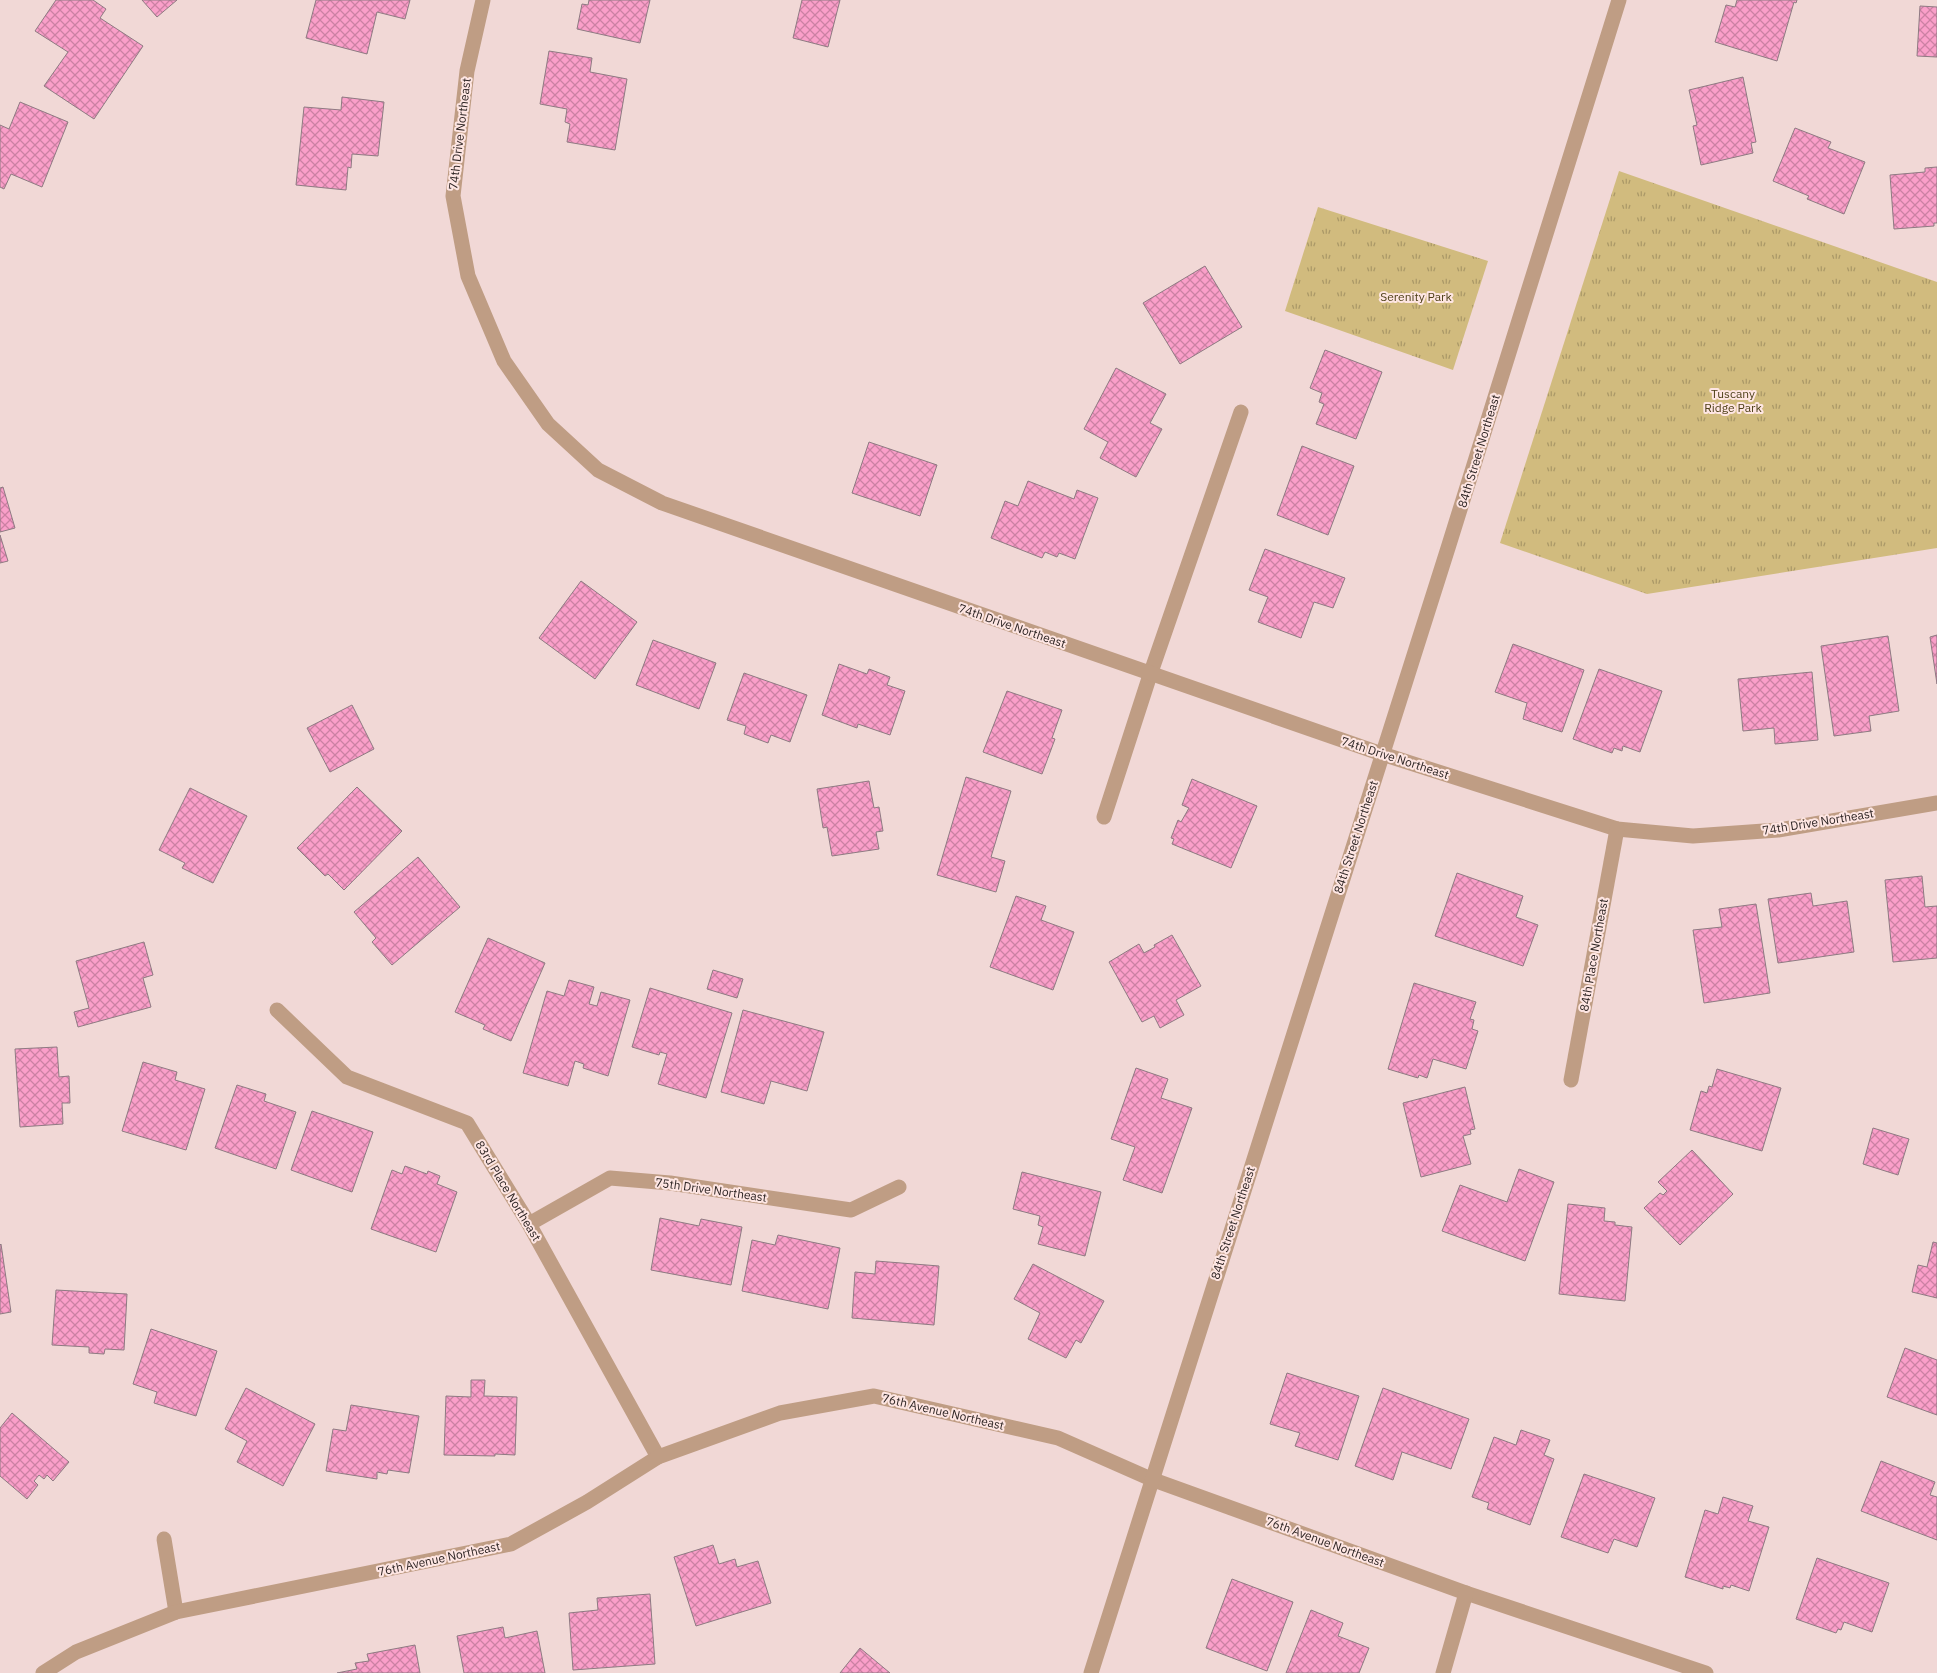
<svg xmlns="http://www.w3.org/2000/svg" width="1937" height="1673" viewBox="0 0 1937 1673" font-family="'IBM Plex Sans',sans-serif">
<defs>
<pattern id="park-tufts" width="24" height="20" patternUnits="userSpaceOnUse" patternTransform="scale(1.25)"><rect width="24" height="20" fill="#d1bb7e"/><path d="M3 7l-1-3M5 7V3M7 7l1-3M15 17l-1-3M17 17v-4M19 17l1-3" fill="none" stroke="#aa9867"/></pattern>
<pattern id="building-cross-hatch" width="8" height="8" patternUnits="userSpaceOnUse" patternTransform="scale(1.25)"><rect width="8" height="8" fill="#fa9fc9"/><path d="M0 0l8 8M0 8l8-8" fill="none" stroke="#cb81a3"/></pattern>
</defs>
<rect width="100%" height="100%" fill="#f1d8d6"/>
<g fill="url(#park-tufts)">
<path d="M1619,171L1937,282V548L1647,594L1500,543Z"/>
<path d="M1318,207L1488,261L1453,370L1285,311Z"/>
</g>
<g fill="url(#building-cross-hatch)" stroke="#8e7a82">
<path d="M56,0H93L106,9L100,18L143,46L94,119L44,86L68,52L35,31Z"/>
<path d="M142,0H177L157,17Z"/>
<path d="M316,0H410L405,19L377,12L367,54L306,38Z"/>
<path d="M589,0H650L640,43L577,29L582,4L588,5Z"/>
<path d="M802,0H840L828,47L793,38Z"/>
<path d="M1737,0H1797L1796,3L1794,2L1777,61L1715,42L1726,5L1735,7Z"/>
<path d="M1920,6L1937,7V57L1917,56Z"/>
<path d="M549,51L592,58L590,72L627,79L615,150L567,142L570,124L565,122L567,109L540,104Z"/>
<path d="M1743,77L1756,142L1751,143L1753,153L1701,165L1693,126L1697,125L1689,90Z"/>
<path d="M342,97L384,102L378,156L352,154L351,168L348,167L346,190L296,185L304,107L341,110Z"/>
<path d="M20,102L68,122L42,187L11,174L4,189L0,187V125L9,129Z"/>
<path d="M1795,128L1831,142L1828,148L1865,162L1844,214L1807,199L1809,196L1773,181Z"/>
<path d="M1937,167V223H1934V226L1894,229L1890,175L1925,172V168Z"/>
<path d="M1205,266L1242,327L1180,364L1143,303Z"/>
<path d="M1325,350L1382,372L1356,439L1316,424L1324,404L1319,402L1322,393L1310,388Z"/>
<path d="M1116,368L1166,394L1150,423L1162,429L1136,477L1100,458L1108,442L1084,429Z"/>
<path d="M869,442L937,465L920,516L852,493Z"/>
<path d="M1302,446L1354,466L1328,535L1277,515Z"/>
<path d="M1028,481L1074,499L1077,490L1098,498L1075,559L1059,553L1057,557L1045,552L1042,558L991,538L1005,501L1018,506Z"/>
<path d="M3,487L15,528L0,532V488Z"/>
<path d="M0,535L8,561L0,563Z"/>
<path d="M1265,549L1345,578L1333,608L1314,602L1301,638L1258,622L1268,597L1249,590Z"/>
<path d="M581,581L637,622L595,679L539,638Z"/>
<path d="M1937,635V684L1930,637Z"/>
<path d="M1888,636L1899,711L1869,716L1871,731L1834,736L1821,646Z"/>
<path d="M653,640L716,663L699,709L636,685Z"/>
<path d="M1513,644L1584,670L1562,732L1523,719L1527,703L1495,692Z"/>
<path d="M839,664L867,674L869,669L890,677L887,685L905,691L890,735L858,724L857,728L822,715Z"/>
<path d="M1599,669L1662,691L1640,752L1623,746L1622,751L1614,748L1612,753L1573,739Z"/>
<path d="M1812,672L1818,740L1775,744L1774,728L1743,731L1738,679Z"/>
<path d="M744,673L807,695L790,742L771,735L768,743L744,734L746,726L727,720Z"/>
<path d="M1007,691L1062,710L1052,738L1055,739L1042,774L983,752Z"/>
<path d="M352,705L374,749L330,772L307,728Z"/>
<path d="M966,777L1011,791L991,857L1005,861L996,892L937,875Z"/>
<path d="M1192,779L1257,806L1231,868L1172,844L1174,839L1171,838L1178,820L1181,822L1189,808L1182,805Z"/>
<path d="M869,781L874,808L879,807L883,831L876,832L879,849L832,856L827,827L823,828L817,789Z"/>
<path d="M357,787L402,831L344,890L328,874L325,876L297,848Z"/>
<path d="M190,788L247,816L213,883L182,868L185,863L159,850Z"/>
<path d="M418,857L460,907L392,965L372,942L376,938L354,912Z"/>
<path d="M1457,873L1523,896L1516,917L1538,925L1523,966L1435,936Z"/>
<path d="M1922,876L1925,907L1937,906V958L1893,962L1885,880Z"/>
<path d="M1811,893L1813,906L1847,901L1854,952L1778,963L1768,899Z"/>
<path d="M1016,896L1046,906L1041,920L1074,932L1053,990L990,967Z"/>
<path d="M1756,904L1770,993L1704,1003L1693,930L1722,927L1719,909Z"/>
<path d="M1172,935L1201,986L1176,1000L1184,1015L1160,1028L1154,1016L1142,1022L1109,962L1139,944L1144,953L1155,947L1154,945Z"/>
<path d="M488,938L545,963L511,1041L483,1029L485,1025L455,1012Z"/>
<path d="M144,942L153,975L143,978L151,1007L78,1027L74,1012L89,1008L76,961Z"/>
<path d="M713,970L743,979L737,998L707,989Z"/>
<path d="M569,980L594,987L589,1004L597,1006L601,992L630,1000L608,1076L583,1068L584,1064L575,1061L568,1086L523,1073L547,991L564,996Z"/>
<path d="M1414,983L1476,1002L1470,1019L1474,1020L1472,1029L1478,1031L1466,1069L1433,1059L1427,1078L1419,1075L1418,1078L1388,1069Z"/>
<path d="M650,988L732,1013L706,1098L658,1084L667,1054L660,1052L659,1055L632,1047Z"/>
<path d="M743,1010L824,1032L807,1091L771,1081L764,1104L721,1092Z"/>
<path d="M57,1047L59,1077L69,1076L70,1103H62L63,1124L20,1127L15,1049Z"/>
<path d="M143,1062L177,1072L175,1080L205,1089L186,1150L122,1131Z"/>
<path d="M1136,1068L1168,1079L1161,1098L1192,1108L1162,1193L1123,1180L1135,1147L1111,1139Z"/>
<path d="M1717,1069L1781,1088L1762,1151L1690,1130L1701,1091L1707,1093L1709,1086L1712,1087Z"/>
<path d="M237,1085L266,1094L264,1101L296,1112L276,1169L215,1148Z"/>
<path d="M1465,1087L1475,1129L1470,1130L1471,1134L1463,1136L1471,1164L1421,1177L1403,1103Z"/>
<path d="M312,1111L373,1132L352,1192L291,1170Z"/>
<path d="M1873,1128L1909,1139L1898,1175L1863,1164Z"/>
<path d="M1692,1150L1733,1194L1680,1245L1644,1208L1660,1193L1663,1195L1667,1191L1658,1182Z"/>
<path d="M405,1166L427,1174L428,1171L440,1176L437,1184L457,1192L436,1252L371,1229L392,1170L402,1174Z"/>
<path d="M1519,1169L1554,1182L1525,1261L1442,1231L1460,1185L1507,1202Z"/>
<path d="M1022,1172L1101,1192L1085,1256L1038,1244L1043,1227L1038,1225L1040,1216L1013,1209Z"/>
<path d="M1568,1204L1605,1208L1604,1221L1615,1222V1225L1632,1227L1625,1301L1559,1294Z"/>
<path d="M660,1218L699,1226L701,1219L742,1227L731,1285L651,1270Z"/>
<path d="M778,1235L840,1248L828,1309L742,1291L752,1240L775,1245Z"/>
<path d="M1933,1242L1937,1243V1298L1912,1292L1918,1265L1927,1267Z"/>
<path d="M1,1244L11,1312L0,1314V1245Z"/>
<path d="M876,1261L939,1266L934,1325L852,1318L855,1272L875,1274Z"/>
<path d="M1033,1264L1104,1301L1081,1343L1076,1340L1066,1358L1028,1339L1040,1313L1014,1299Z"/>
<path d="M56,1290L127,1294L124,1350L105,1349L104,1354L89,1353V1347L52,1345Z"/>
<path d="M151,1329L217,1351L196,1416L154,1403L157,1392L133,1384Z"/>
<path d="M1905,1348L1937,1360V1415L1887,1397Z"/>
<path d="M1287,1373L1359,1396L1338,1460L1295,1446L1300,1433L1270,1424Z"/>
<path d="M471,1380H485L484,1396L517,1397L515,1455L495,1454V1456L444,1455L446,1396L471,1397Z"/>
<path d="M246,1388L315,1424L283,1486L237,1462L247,1441L225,1429Z"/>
<path d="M1383,1388L1469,1419L1451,1469L1402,1452L1393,1480L1355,1466Z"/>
<path d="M351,1405L419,1416L409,1473L388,1470L387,1474L377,1472V1479L326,1471L333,1429L346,1431Z"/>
<path d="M12,1413L69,1462L53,1481L47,1475L44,1479L39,1475L34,1481L38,1485L27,1499L0,1476V1428Z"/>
<path d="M1521,1430L1550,1440L1544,1455L1554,1459L1530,1525L1487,1509L1489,1503L1472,1497L1494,1437L1516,1445Z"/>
<path d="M1881,1461L1935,1482L1930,1495L1937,1497V1540L1861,1511Z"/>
<path d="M1584,1474L1655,1498L1637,1547L1614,1539L1608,1553L1561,1537Z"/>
<path d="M1723,1497L1753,1506L1748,1521L1769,1527L1749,1591L1731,1585L1730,1588L1723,1586V1589L1685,1577L1705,1510L1718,1514Z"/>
<path d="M713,1545L719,1564L735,1559L737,1567L758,1561L771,1603L696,1626L674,1557Z"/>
<path d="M1817,1558L1889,1583L1872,1632L1844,1622L1841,1630L1838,1629L1836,1633L1796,1619Z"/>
<path d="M1232,1579L1293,1602L1267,1671L1206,1648Z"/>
<path d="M650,1594L655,1664L573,1670L569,1613L598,1610L597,1598Z"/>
<path d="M1311,1610L1343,1623L1338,1636L1369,1648L1359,1673H1286Z"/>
<path d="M503,1627L505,1638L537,1631L545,1673H464L457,1636Z"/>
<path d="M415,1645L420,1673H337L357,1669L355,1663L369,1661L367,1654Z"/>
<path d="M860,1648L890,1673H840Z"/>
</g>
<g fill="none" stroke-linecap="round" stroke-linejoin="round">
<path stroke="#bf9d84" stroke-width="15" d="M1104,817L1150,675L1241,412"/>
<g stroke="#bf9d84" stroke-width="15">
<path d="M483,0L467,71L453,196L468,276L504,361L548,424L598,470L662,503L1382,754L1617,829L1693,836L1778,830L1937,803"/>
<path d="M277,1010L347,1077L467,1123L529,1224L658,1457"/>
<path d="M1571,1080L1617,829"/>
<path d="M529,1224L610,1178L670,1183L851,1210L899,1187"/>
<path d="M164,1539L176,1612"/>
<path d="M43,1673L76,1652L176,1612L511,1544L587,1502L658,1457L780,1413L874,1396L1058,1438L1151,1479L1466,1593L1706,1673"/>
<path d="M1443,1673L1466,1593"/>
</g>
<path stroke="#bf9d84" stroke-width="15" d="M1091,1673L1448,548L1619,0"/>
</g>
<g text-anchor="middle" stroke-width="4" stroke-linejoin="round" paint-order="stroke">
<g font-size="12" fill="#2e2524" stroke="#fee6e3">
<text transform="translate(460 134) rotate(-83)" y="4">74th Drive Northeast</text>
<text transform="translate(1479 451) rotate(-73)" y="4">84th Street Northeast</text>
<text transform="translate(1012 626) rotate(19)" y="4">74th Drive Northeast</text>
<text transform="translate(1395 758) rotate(18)" y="4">74th Drive Northeast</text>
<text transform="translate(1818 822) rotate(-9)" y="4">74th Drive Northeast</text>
<text transform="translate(1356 837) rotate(-72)" y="4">84th Street Northeast</text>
<text transform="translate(1594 955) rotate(-80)" y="4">84th Place Northeast</text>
<text transform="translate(711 1190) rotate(8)" y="4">75th Drive Northeast</text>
<text transform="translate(508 1191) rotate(59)" y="4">83rd Place Northeast</text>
<text transform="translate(1233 1223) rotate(-72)" y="4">84th Street Northeast</text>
<text transform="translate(943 1412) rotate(13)" y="4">76th Avenue Northeast</text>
<text transform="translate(1325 1542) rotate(20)" y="4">76th Avenue Northeast</text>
<text transform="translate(439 1559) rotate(-12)" y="4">76th Avenue Northeast</text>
</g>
<g font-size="12" fill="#4d3f17" stroke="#fee6e3">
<text x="1416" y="301">Serenity Park</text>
<text x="1733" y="398">Tuscany<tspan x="1733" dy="14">Ridge Park</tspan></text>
</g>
</g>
</svg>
